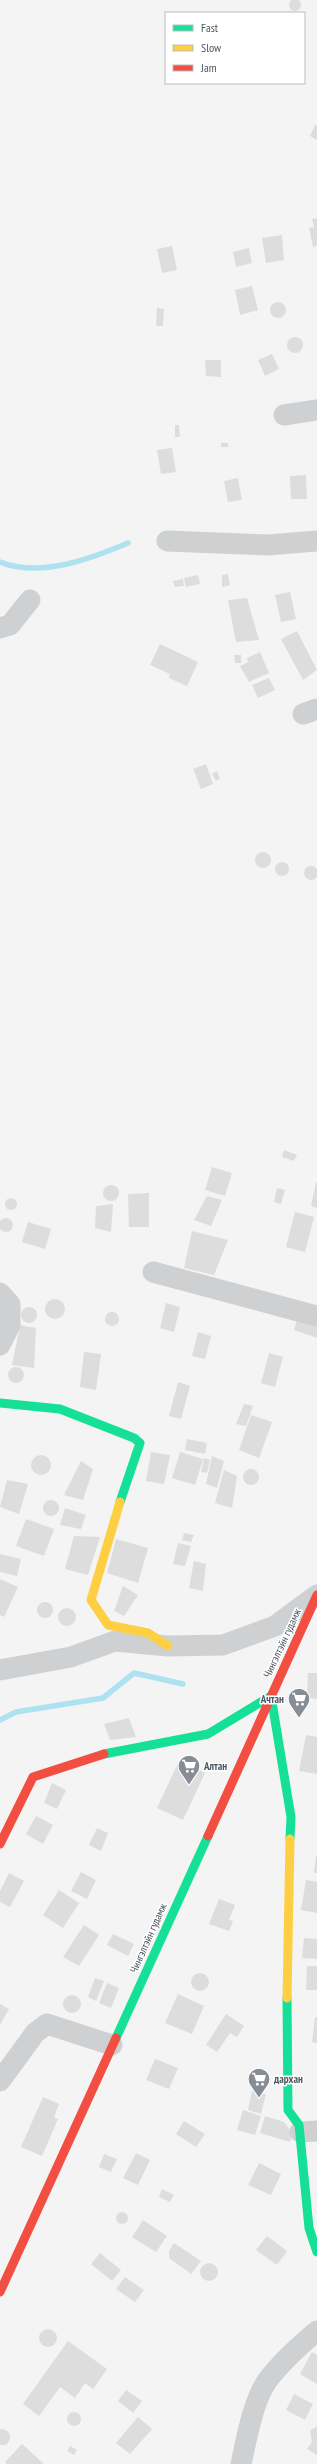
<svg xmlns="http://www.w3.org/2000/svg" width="317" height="2464" viewBox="0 0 317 2464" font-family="'PT Sans Narrow',sans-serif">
<rect width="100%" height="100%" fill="#f4f4f4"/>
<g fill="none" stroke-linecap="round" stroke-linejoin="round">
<g stroke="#aee2f0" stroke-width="5.5">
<path d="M0,562C40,578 90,559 128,543"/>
<path d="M0,1720L16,1712L103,1698L134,1673L183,1684"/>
</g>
</g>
<g fill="#ddddde">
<circle cx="295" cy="5" r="6"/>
<path d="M315,125L317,126V140L310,136Z"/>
<path d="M317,218V246L313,247L309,228L314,227L312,219Z"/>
<path d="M282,235L284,260L266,263L262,238Z"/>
<path d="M172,246L177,270L162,273L157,249Z"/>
<path d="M249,248L252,263L236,267L233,252Z"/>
<path d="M252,286L258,310L240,315L235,290Z"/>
<circle cx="278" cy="310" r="8"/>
<path d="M157,308L164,309L163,326H156Z"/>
<circle cx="295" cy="345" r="8"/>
<path d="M272,354L279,369L265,376L258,360Z"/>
<path d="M205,360H221V377L206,376Z"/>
<path d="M175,425H179L180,437H175Z"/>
<rect x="221" y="443" width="7" height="4"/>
<path d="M172,448L176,472L161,474L157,450Z"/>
<path d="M306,475L307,499H291L290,476Z"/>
<path d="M238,478L242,500L228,502L224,481Z"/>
<path d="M228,574L230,585L222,587V575Z"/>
<path d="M198,575L200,584L186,587L184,578Z"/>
<path d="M183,579L184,586L175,587L173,581Z"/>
<path d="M290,592L296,619L281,622L275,595Z"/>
<path d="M247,598L259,640L236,642L228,600Z"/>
<path d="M297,631L317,670L303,680L281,639Z"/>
<path d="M160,644L198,662L187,686L169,678L170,674L150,665Z"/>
<path d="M260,652L269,673L249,682L240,666L248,662L247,658Z"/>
<path d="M234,655H241V663H235Z"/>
<path d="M269,678L275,690L258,698L252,685Z"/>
<path d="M206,764L213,784L201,789L193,769Z"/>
<path d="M217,771L220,779L216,781L212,774Z"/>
<circle cx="263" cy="860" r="8"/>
<circle cx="282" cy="869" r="7"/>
<circle cx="311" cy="873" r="7"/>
<path d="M284,1150L297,1155L294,1161L282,1157Z"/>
<path d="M212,1167L232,1173L225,1196L205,1190Z"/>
<path d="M316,1182L317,1183V1208L311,1206Z"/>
<circle cx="111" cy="1193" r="8"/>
<path d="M277,1188L285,1190L281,1204L274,1202Z"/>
<path d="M149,1193V1227H129L128,1194Z"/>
<path d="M207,1196L222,1200L211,1226L194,1220Z"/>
<circle cx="11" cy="1204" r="6"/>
<path d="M113,1204L111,1232L95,1228L96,1206Z"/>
<path d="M295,1212L314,1217L305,1252L286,1247Z"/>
<circle cx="6" cy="1225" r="7"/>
<path d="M28,1222L51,1229L45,1249L22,1242Z"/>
<path d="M192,1231L228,1240L214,1275L184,1268Z"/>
<circle cx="55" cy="1309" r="10"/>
<path d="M166,1303L180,1307L174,1332L160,1328Z"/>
<circle cx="29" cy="1315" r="8"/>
<circle cx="112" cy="1319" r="7"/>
<path d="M297,1320L317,1327V1338L294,1330Z"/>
<path d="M20,1325L36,1328L34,1368L12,1365Z"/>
<path d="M198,1332L211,1336L205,1359L192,1356Z"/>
<path d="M84,1352L101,1354L96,1390L80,1387Z"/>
<path d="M269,1353L283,1357L275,1387L261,1383Z"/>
<circle cx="16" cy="1375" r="8"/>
<path d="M178,1382L190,1386L181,1419L169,1416Z"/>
<path d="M244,1404L253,1406L246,1426L236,1424Z"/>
<path d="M251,1415L272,1422L259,1458L239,1450Z"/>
<path d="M187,1439L207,1443L205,1454L185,1450Z"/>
<path d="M151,1452L170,1455L164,1484L146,1481Z"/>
<path d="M180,1452L203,1459L195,1485L172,1478Z"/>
<circle cx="41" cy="1465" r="10"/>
<path d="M212,1456L224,1461L217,1488L206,1484Z"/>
<path d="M204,1458L210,1460L207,1473L201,1472Z"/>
<path d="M81,1461L93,1469L83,1500L64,1495Z"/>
<circle cx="251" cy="1477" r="8"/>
<path d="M224,1470L237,1476L232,1508L215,1503Z"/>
<path d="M7,1480L28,1484L19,1514L0,1507Z"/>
<circle cx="51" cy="1508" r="8"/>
<path d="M65,1508L86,1515L81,1529L60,1525Z"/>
<path d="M26,1519L54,1529L44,1556L16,1546Z"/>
<path d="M184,1533L194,1535L191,1542L182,1540Z"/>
<path d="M74,1536L100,1537L88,1575L65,1569Z"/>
<path d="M116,1539L148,1548L138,1583L107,1573Z"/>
<path d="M178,1543L191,1546L185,1566L173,1564Z"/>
<path d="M0,1554L21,1559L17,1576L0,1572Z"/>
<path d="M194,1561L206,1564L203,1591L189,1588Z"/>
<path d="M0,1579L18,1587L4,1617L0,1615Z"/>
<path d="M123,1586L138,1595L124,1616L114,1611Z"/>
<circle cx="45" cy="1610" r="8"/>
<circle cx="67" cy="1617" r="9"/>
<path d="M308,1673H317V1699L307,1698Z"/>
<path d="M129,1718L136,1737L110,1740L104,1724Z"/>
<path d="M306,1735L317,1737V1774L299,1771Z"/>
<path d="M179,1761L205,1773L183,1820L157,1808Z"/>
<path d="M52,1783L66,1790L57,1809L44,1803Z"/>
<path d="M36,1816L53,1825L43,1844L26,1834Z"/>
<path d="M97,1828L108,1833L101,1851L89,1845Z"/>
<path d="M316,1856H317V1873H314Z"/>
<path d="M81,1872L96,1880L87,1899L71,1891Z"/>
<path d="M9,1873L24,1881L10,1907L0,1902V1891Z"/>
<path d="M306,1880L317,1882V1913L301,1910Z"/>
<path d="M59,1890L79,1903L63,1928L43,1915Z"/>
<path d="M219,1899L235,1905L229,1920L233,1921L229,1931L209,1924Z"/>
<path d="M84,1925L99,1935L79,1966L63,1957Z"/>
<path d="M113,1934L134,1944L128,1956L107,1945Z"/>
<path d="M304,1938L317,1939V1959L302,1958Z"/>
<path d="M307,1966H317V1990H306Z"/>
<circle cx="200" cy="1982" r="9"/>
<path d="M95,1978L104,1981L96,2001L88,1997Z"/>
<path d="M107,1983L119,1988L111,2008L99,2003Z"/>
<path d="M178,1994L204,2006L192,2034L165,2023Z"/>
<circle cx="72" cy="2004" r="9"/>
<path d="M0,2004L9,2009L0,2025Z"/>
<path d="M226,2014L244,2026L237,2037L230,2033L217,2052L206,2045Z"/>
<path d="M315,2017H317V2043L312,2042Z"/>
<path d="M155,2059L178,2068L169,2089L146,2080Z"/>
<path d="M252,2091L266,2094L261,2114L248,2110Z"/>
<path d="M43,2097L59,2104L54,2117L58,2119L42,2156L21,2147Z"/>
<path d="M243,2110L261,2116L255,2135L237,2130Z"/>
<path d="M265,2116L284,2122L293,2134L290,2142L260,2133Z"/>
<path d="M184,2121L205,2134L196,2147L176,2134Z"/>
<path d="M136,2153L150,2160L138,2185L123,2178Z"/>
<path d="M104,2154L117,2159L111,2172L99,2167Z"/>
<path d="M259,2163L281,2174L271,2195L248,2185Z"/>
<path d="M162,2189L174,2195L170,2202L159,2197Z"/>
<circle cx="122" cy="2218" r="6"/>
<path d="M143,2220L167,2236L156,2252L132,2237Z"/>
<path d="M267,2236L287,2251L277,2265L256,2250Z"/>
<path d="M174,2243L201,2261L191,2274L169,2258V2251Z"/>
<path d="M100,2253L121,2270L112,2281L91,2264Z"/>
<circle cx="209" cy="2272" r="9"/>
<path d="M125,2277L144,2290L135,2302L116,2289Z"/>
<circle cx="48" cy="2338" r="9"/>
<path d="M68,2341L107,2369L93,2389L85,2383L75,2398L60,2387L39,2416L23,2404Z"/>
<path d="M312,2352L317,2355V2384L300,2374Z"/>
<path d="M126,2390L142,2401L133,2413L118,2401Z"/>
<path d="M294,2394L313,2404L305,2420L286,2410Z"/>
<circle cx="74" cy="2419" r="7"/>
<path d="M138,2417L152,2429L130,2454L116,2443Z"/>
<path d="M317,2426V2444H315L317,2445V2455L307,2449L312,2442L310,2431Z"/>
<path d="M0,2429L6,2430L10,2434V2440L6,2445H0Z"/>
<path d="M22,2444L44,2464H7L5,2462Z"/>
<path d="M70,2446L77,2450L74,2455L67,2451Z"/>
</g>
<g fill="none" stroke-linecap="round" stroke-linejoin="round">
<g stroke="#ced0d2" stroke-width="21">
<path d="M284,415L317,410"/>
<path d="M167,541L268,545L317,541"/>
<path d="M0,628L10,625L30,600"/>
<path d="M303,714L317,709"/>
<path d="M153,1272L317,1316"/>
<path d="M0,1293L10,1304V1325L0,1345"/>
<path d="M0,1670L71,1657L115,1641L168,1646L223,1645L275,1626L317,1595"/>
<path d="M0,2081L35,2033L47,2024L112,2045"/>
<path d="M300,2132L317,2131"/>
<path d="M241,2464C246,2441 253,2401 267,2381C281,2362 299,2346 317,2331"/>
</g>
<g stroke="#16e098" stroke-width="9">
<path d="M0,1403L60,1409L134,1438L140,1443L120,1502"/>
<path d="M104,1754L208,1734L271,1696L291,1817L290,1839"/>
<path d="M287,1998L288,2110L299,2125L309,2228L317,2252"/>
<path d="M116,2038L208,1836"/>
</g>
<g stroke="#ffcf43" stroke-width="9">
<path d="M120,1502L91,1600L108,1625L148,1633L168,1646"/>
<path d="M287,1998L290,1839"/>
</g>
<g stroke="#f24e42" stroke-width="9">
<path d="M208,1836L317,1595"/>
<path d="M0,1844L33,1777L104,1754"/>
<path d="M0,2292L116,2038"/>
</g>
</g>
<defs>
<g id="supermarket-pin" transform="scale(1.15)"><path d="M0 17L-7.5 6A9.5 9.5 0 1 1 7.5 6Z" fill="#868d94" stroke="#fff"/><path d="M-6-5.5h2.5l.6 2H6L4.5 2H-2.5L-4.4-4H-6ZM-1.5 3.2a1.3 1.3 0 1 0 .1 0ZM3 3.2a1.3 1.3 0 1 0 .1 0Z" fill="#fff"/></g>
</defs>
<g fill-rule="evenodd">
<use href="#supermarket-pin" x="299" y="1699"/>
<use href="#supermarket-pin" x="189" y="1766"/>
<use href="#supermarket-pin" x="259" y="2079"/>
</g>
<g text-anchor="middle" stroke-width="3" stroke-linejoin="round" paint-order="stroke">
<g font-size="11" fill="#4a5661" stroke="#fff">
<text transform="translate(282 1643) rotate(-65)" y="4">Чингэлтэйн гудамж</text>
<text transform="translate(148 1938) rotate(-66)" y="4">Чингэлтэйн гудамж</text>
</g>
<g font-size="11" font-weight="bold" fill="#4a5661" stroke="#fff" text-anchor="start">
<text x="284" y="1703" text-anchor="end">Ачтан</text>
<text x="204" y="1770">Алтан</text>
<text x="274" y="2083">дархан</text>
</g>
</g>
<rect x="165" y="12" width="140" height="72" fill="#ffffff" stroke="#b7bbc0"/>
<rect x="173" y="25" width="20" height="6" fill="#16e098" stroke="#b7bbc0"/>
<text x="201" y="32" font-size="12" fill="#4a5661">Fast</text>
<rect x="173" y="45" width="20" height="6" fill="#ffcf43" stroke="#b7bbc0"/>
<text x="201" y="52" font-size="12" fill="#4a5661">Slow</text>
<rect x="173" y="65" width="20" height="6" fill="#f24e42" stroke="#b7bbc0"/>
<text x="201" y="72" font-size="12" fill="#4a5661">Jam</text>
</svg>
